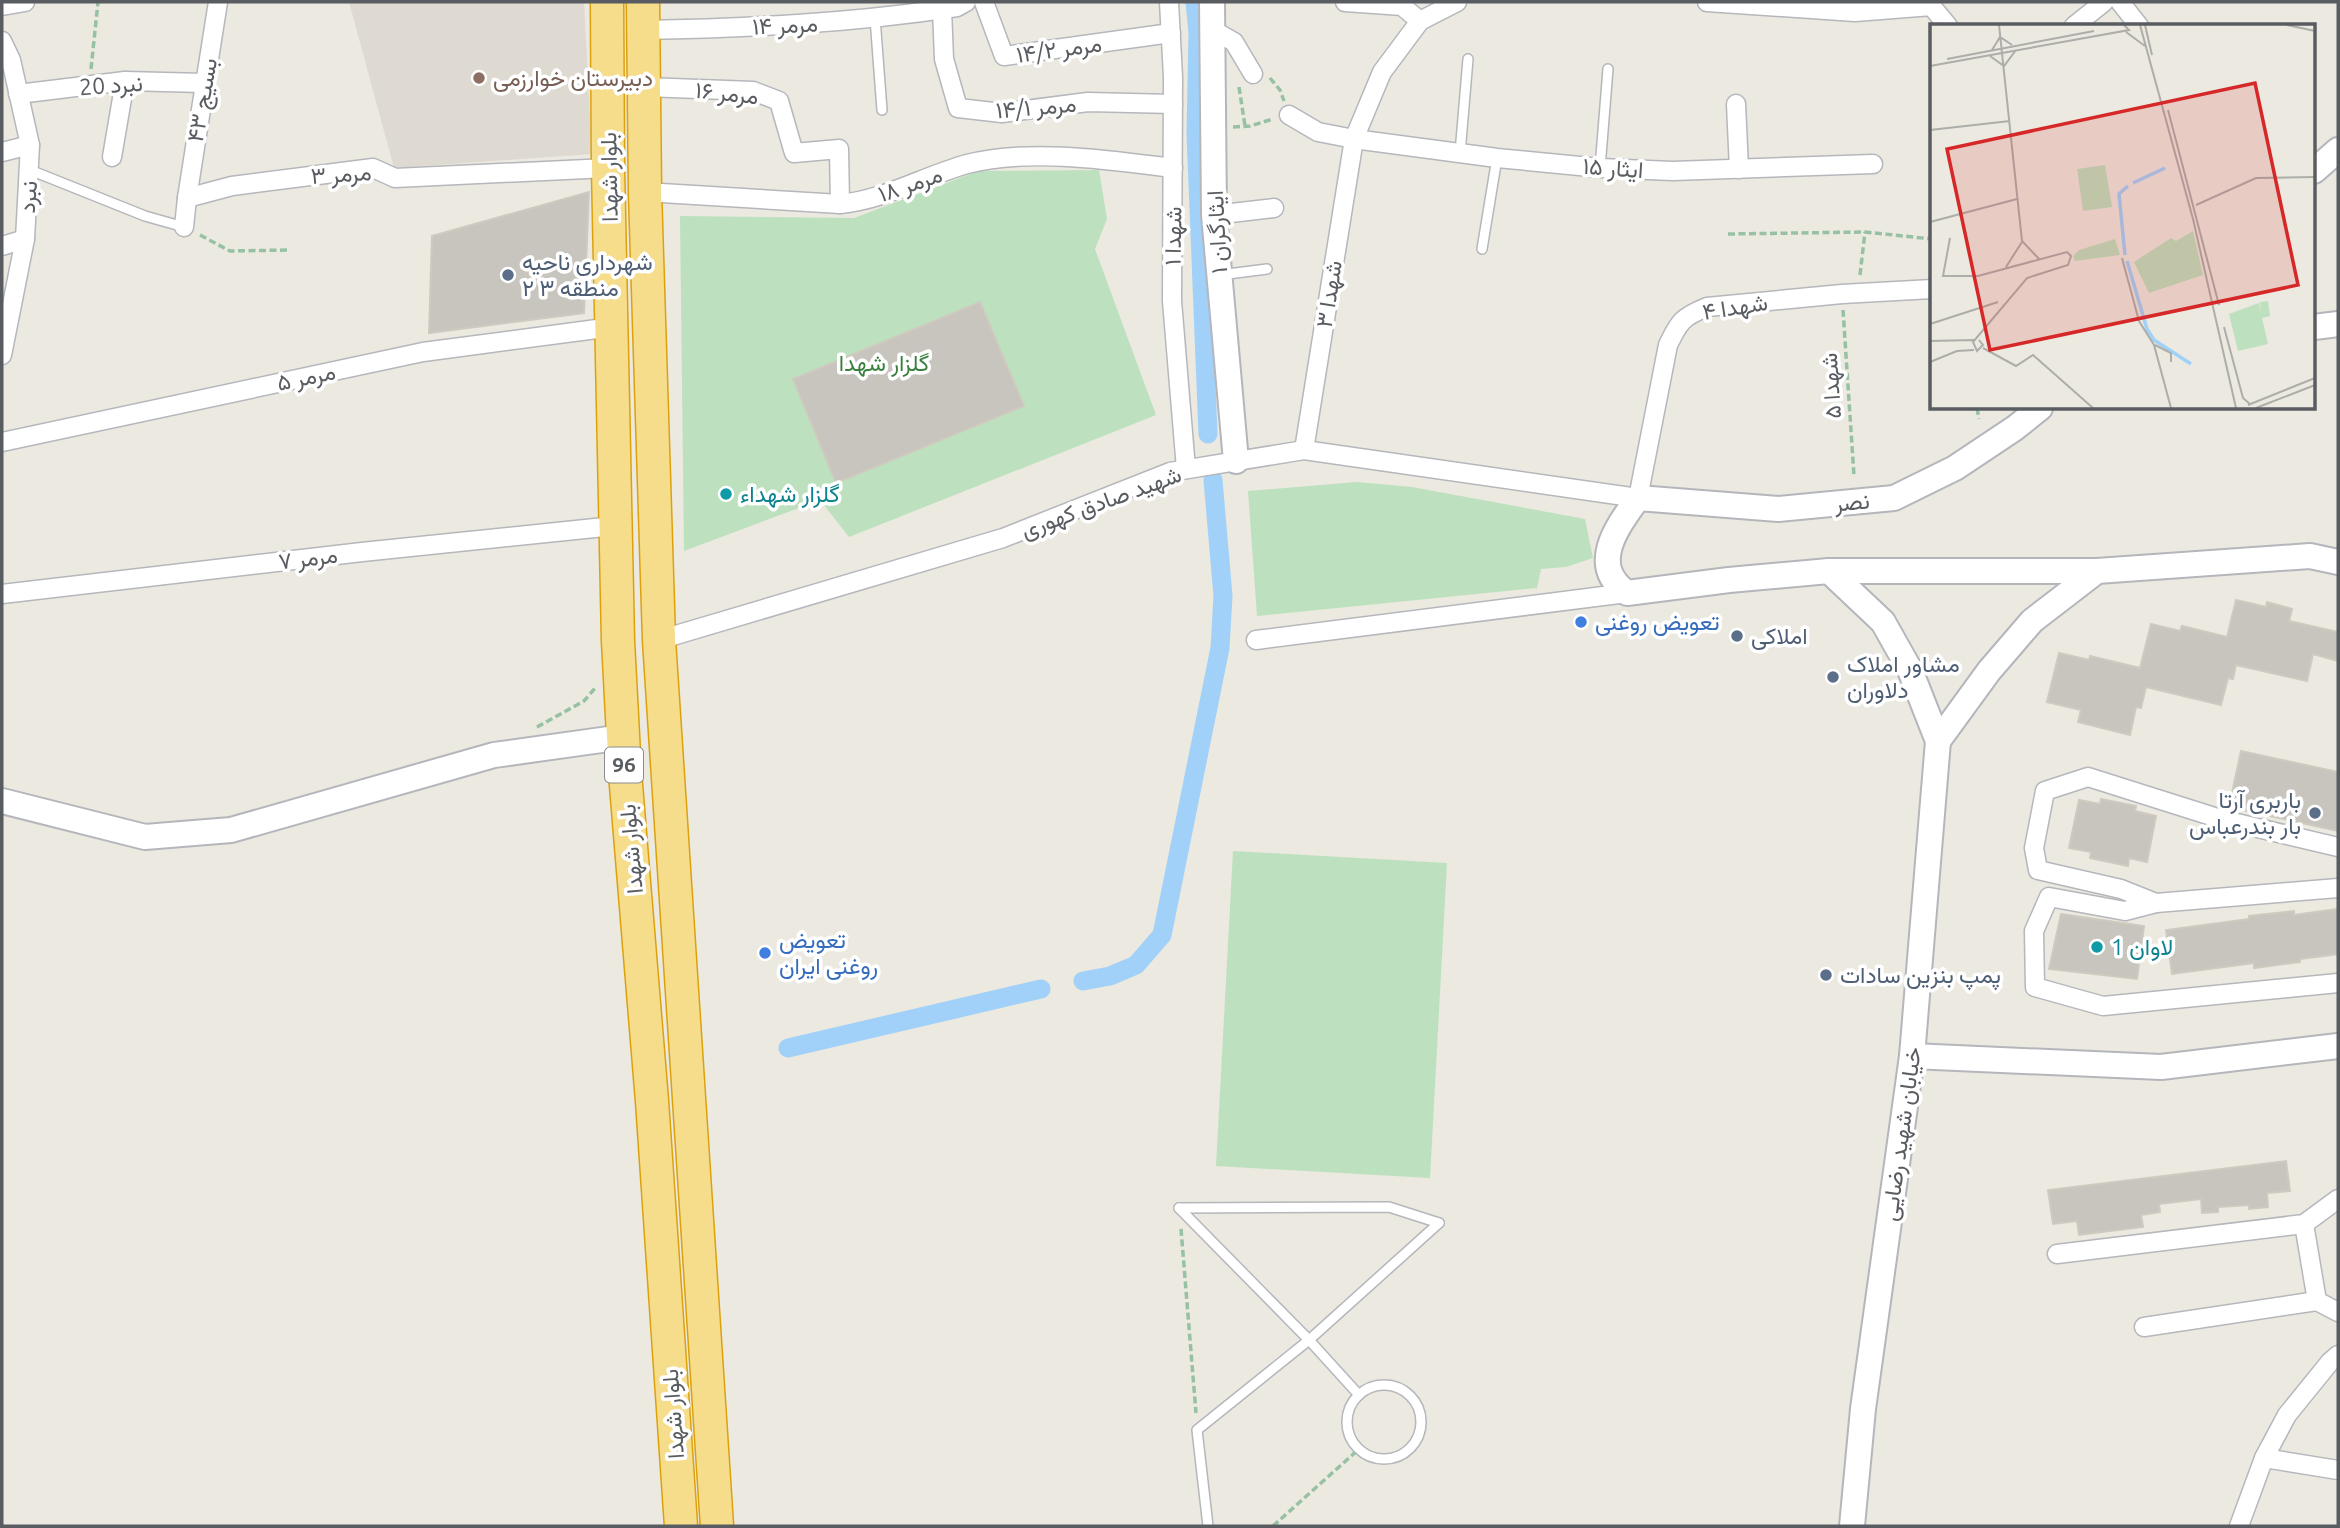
<svg xmlns="http://www.w3.org/2000/svg" width="2340" height="1528" viewBox="0 0 2340 1528" font-family="Ubuntu,Vazirmatn,sans-serif">
<rect width="100%" height="100%" fill="#ebe9e0"/>
<path fill="#dedad1" d="M349,2H584L592,154L394,168Z"/>
<g fill="#bde1be">
<path d="M1099,170L1107,219L1095,249L1156,415L849,537L820,500L684,551L680,216L854,218L978,171Z"/>
<path d="M1357,482L1412,487L1585,519L1593,558L1566,567L1541,569L1537,588L1257,616L1248,491Z"/>
<path d="M1233,851L1447,863L1430,1178L1216,1166Z"/>
</g>
<g fill="none" stroke-linecap="round" stroke-linejoin="round">
<g stroke="#a1d1f9" stroke-width="19">
<path d="M1195,2L1198,32L1196,134L1208,434"/>
<path d="M1083,981L1110,976L1136,965L1162,935L1220,648L1223,596L1213,480"/>
<path d="M788,1048L1041,989"/>
</g>
</g>
<g fill="#c8c5bf" stroke="#cfcabf" stroke-width="2">
<path d="M589,192L584,313L429,333L432,236Z"/>
<path d="M980,302L1024,406L836,483L793,379Z"/>
<path d="M2236,600L2266,607L2267,602L2292,609L2289,621L2338,632V661L2313,654L2307,681L2236,665L2233,679L2228,678L2221,705L2146,687L2141,708L2136,707L2130,735L2078,722L2081,710L2047,702L2059,653L2089,660L2090,656L2140,668L2151,624L2180,631L2182,626L2227,637Z"/>
<path d="M2241,751L2338,772V831L2229,807Z"/>
<path d="M2101,799L2136,806L2135,811L2156,816L2147,862L2129,858L2128,866L2090,858L2091,852L2069,848L2079,800L2100,804Z"/>
<path d="M2338,909V954L2300,959V962L2254,968V963L2172,974L2166,930L2249,919V916L2294,911V915Z"/>
<path d="M2061,914L2144,926L2137,979L2049,969Z"/>
<path d="M2286,1161L2290,1191L2267,1193L2268,1207L2249,1209V1205L2218,1207V1212L2202,1213L2201,1199L2159,1204L2160,1212L2141,1215L2143,1227L2079,1235L2077,1221L2053,1224L2048,1190Z"/>
</g>
<g fill="none" stroke-linecap="round" stroke-linejoin="round">
<g stroke="#b5b7bc" stroke-width="12">
<g id="lane">
<path d="M875,18L882,110"/>
<path d="M1460,153L1468,59"/>
<path d="M1600,168L1608,69"/>
<path d="M30,170L145,216L184,227"/>
<path d="M1482,249L1497,158"/>
<path d="M1220,275L1267,269"/>
<path d="M1179,1208L1389,1207L1439,1223"/>
<path d="M1179,1208L1309,1340L1359,1395"/>
<circle cx="1384" cy="1422" r="37"/>
<path d="M1208,1526L1197,1430L1309,1340L1439,1223"/>
</g>
</g>
<g stroke="#b5b7bc" stroke-width="21">
<g id="street">
<path d="M984,2L1004,56L1171,33"/>
<path d="M1169,2L1173,77L1172,301L1186,469"/>
<path d="M1345,2L1402,6L1420,21"/>
<path d="M1707,2L1855,12L1932,6"/>
<path d="M1928,2L1948,26"/>
<path d="M2120,2L2139,26"/>
<path d="M2,6L25,2"/>
<path d="M942,9L944,59L958,108L1002,113L1088,102L1173,104"/>
<path d="M2074,26L2104,2"/>
<path d="M643,30C749,28 853,23 957,7L966,2"/>
<path d="M1213,30L1234,42L1253,74"/>
<path d="M2,41L11,60L30,145L25,239L2,355"/>
<path d="M645,87L753,91L779,101L794,153L839,149L840,204"/>
<path d="M18,94L125,81L204,83"/>
<path d="M1736,104L1739,169"/>
<path d="M1289,115L1318,132L1354,139L1497,158L1600,168L1673,171L1873,164"/>
<path d="M2,152L30,145"/>
<path d="M112,157L125,81"/>
<path d="M645,192L840,204C884,200 924,176 967,164C1029,148 1110,160 1173,168"/>
<path d="M187,198L218,2"/>
<path d="M1214,215L1274,208"/>
<path d="M184,227L187,198L232,186L373,168L395,178L608,168"/>
<path d="M2,246L25,239"/>
<path d="M2,442L423,352L612,327"/>
<path d="M1304,450L1354,139L1382,72L1420,21L1457,2"/>
<path d="M2,594L362,552L614,526"/>
<path d="M659,640L1003,538L1170,472L1304,450L1638,498L1668,345C1679,322 1682,317 1707,307L1842,294L1932,289"/>
<path d="M1256,640L1627,593"/>
<path d="M2338,888L2156,903L2125,911L2049,897L2034,931L2035,987L2103,1006L2338,983"/>
<path d="M2156,903L2121,889L2038,870L2034,848L2045,791L2088,777L2224,820L2338,847"/>
<path d="M2304,1224L2317,1301L2338,1312"/>
<path d="M2057,1254L2304,1224L2338,1199"/>
<path d="M2144,1327L2317,1301"/>
<path d="M2264,1458L2338,1470"/>
<path d="M2239,1526L2264,1458L2287,1415L2330,1362L2338,1355"/>
</g>
</g>
<g stroke="#b4b6bc" stroke-width="28">
<g id="secondary">
<path d="M1212,2L1214,215L1236,461"/>
<path d="M2314,171L2338,150"/>
<path d="M2314,327L2338,324"/>
<path d="M2040,408L2015,428L1955,468L1894,498L1778,509L1638,498C1617,527 1588,565 1627,593L1729,580L1829,571H2097L2310,556L2338,562"/>
<path d="M1829,571L1883,622L1910,670L1938,741L1912,1056L1863,1409L1852,1526"/>
<path d="M1938,741L1989,671L2032,621L2097,571"/>
<path d="M2,801L145,837L231,830L494,755L623,737"/>
<path d="M1912,1056L2161,1067L2338,1046"/>
</g>
</g>
<g stroke="#dda10e" stroke-width="35">
<g id="highway">
<path d="M607,2L608,168L618,641L625,773L652,1101L681,1526"/>
<path d="M643,2L645,192L659,640L717,1526"/>
</g>
</g>
<g stroke="#97c1a4" stroke-width="3.5" stroke-dasharray="7 3.5" stroke-linecap="butt">
<path d="M91,69L98,2"/>
<path d="M1270,78L1280,90L1284,101"/>
<path d="M1239,87L1245,126"/>
<path d="M1233,127L1250,126L1273,119"/>
<path d="M1728,234L1865,232L1932,239"/>
<path d="M200,235L230,251L288,250"/>
<path d="M1860,275L1865,232"/>
<path d="M1843,310L1854,476"/>
<path d="M1977,408L1979,419"/>
<path d="M537,727L584,701L596,687"/>
<path d="M1181,1229L1196,1413"/>
<path d="M1273,1526L1359,1449"/>
</g>
<use href="#lane" stroke="#fff" stroke-width="9"/>
<use href="#street" stroke="#fff" stroke-width="18"/>
<use href="#secondary" stroke="#fff" stroke-width="24"/>
<use href="#highway" stroke="#f6dd8c" stroke-width="32"/>
</g>
<circle fill="#8d6e63" stroke="#fff" stroke-width="2.5" cx="479" cy="78" r="7"/>
<g fill="#5c6f8a" stroke="#fff" stroke-width="2.5">
<circle cx="508" cy="275" r="7"/>
<circle cx="1737" cy="636" r="7"/>
<circle cx="1833" cy="677" r="7"/>
<circle cx="2315" cy="813" r="7"/>
<circle cx="1826" cy="975" r="7"/>
</g>
<g fill="#0f9aa8" stroke="#fff" stroke-width="2.5">
<circle cx="726" cy="494" r="7"/>
<circle cx="2097" cy="947" r="7"/>
</g>
<g fill="#3f7fe0" stroke="#fff" stroke-width="2.5">
<circle cx="1581" cy="622" r="7"/>
<circle cx="765" cy="953" r="7"/>
</g>
<g text-anchor="middle" stroke-width="7" stroke-linejoin="round" paint-order="stroke">
<rect fill="#fff" stroke="#8b8d90" stroke-width="2" x="605" y="747.5" width="38" height="35" rx="5"/>
<g font-size="21" font-weight="bold" fill="#595c60">
<text x="624" y="772">96</text>
</g>
<g font-size="23" fill="#595c60" stroke="#fff">
<text transform="translate(785 25) rotate(-3)" y="8">مرمر ۱۴</text>
<text transform="translate(1059 49) rotate(-8)" y="8">مرمر ۱۴/۲</text>
<text transform="translate(111 85) rotate(-4)" y="8">نبرد 20</text>
<text transform="translate(727 93) rotate(6)" y="8">مرمر ۱۶</text>
<text transform="translate(202 100) rotate(-80)" y="8">بسیج ۴۳</text>
<text transform="translate(1036 107) rotate(-5)" y="8">مرمر ۱۴/۱</text>
<text transform="translate(1613 168) rotate(4)" y="8">ایثار ۱۵</text>
<text transform="translate(341 174) rotate(-4)" y="8">مرمر ۳</text>
<text transform="translate(609 177) rotate(-91)" y="8">بلوار شهدا</text>
<text transform="translate(910 184) rotate(-19)" y="8">مرمر ۱۸</text>
<text transform="translate(28 197) rotate(-86)" y="8">نبرد</text>
<text transform="translate(1217 232) rotate(-93)" y="8">ایثارگران ۱</text>
<text transform="translate(1173 236) rotate(-89)" y="8">شهدا ۱</text>
<text transform="translate(1329 294) rotate(-81)" y="8">شهدا ۳</text>
<text transform="translate(1735 307) rotate(-9)" y="8">شهدا ۴</text>
<text transform="translate(306 377) rotate(-12)" y="8">مرمر ۵</text>
<text transform="translate(1831 386) rotate(-94)" y="8">شهدا ۵</text>
<text transform="translate(1101 502) rotate(-20)" y="8">شهید صادق کهوری</text>
<text transform="translate(1852 502) rotate(-5)" y="8">نصر</text>
<text transform="translate(308 558) rotate(-7)" y="8">مرمر ۷</text>
<text transform="translate(631 849) rotate(-95)" y="8">بلوار شهدا</text>
<text transform="translate(1901 1134) rotate(-82)" y="8">خیابان شهید رضایی</text>
<text transform="translate(673 1414) rotate(-94)" y="8">بلوار شهدا</text>
</g>
<g font-size="23" fill="#785e54" stroke="#fff" text-anchor="start">
<text x="493" y="86">دبیرستان خوارزمی</text>
</g>
<g font-size="23" fill="#4e5e75" stroke="#fff" text-anchor="start">
<text x="522" y="270">شهرداری ناحیه<tspan x="522" dy="26">۲ منطقه ۳</tspan></text>
<text x="1751" y="644">املاکی</text>
<text x="1847" y="672">مشاور املاک<tspan x="1847" dy="26">دلاوران</tspan></text>
<text x="2301" y="808" text-anchor="end">باربری آرتا<tspan x="2301" dy="26">بار بندرعباس</tspan></text>
<text x="1840" y="983">پمپ بنزین سادات</text>
</g>
<g font-size="23" fill="#397f3e" stroke="#fff">
<text x="884" y="371">گلزار شهدا</text>
</g>
<g font-size="23" fill="#0d838f" stroke="#fff" text-anchor="start">
<text x="740" y="502">گلزار شهداء</text>
<text x="2111" y="955">لاوان 1</text>
</g>
<g font-size="23" fill="#366cbe" stroke="#fff" text-anchor="start">
<text x="1595" y="630">تعویض روغنی</text>
<text x="779" y="948">تعویض<tspan x="779" dy="26">روغنی ایران</tspan></text>
</g>
</g>
<g transform="translate(1930 24)">
<rect width="385" height="385" fill="#ebe9e0"/>
<path d="M175,141L182,183L153,187L147,145ZM263,207L273,251L219,269L204,238L241,214L246,217ZM185,215L190,231L145,237L143,232L149,226ZM338,277L340,292L332,294L338,320L308,327L299,290L329,279L331,289L330,278Z" fill="#bde1be"/>
<path fill="none" stroke="#a1d1f9" stroke-width="3.5" d="M203,159L235,144M195,231L189,170L198,162M197,237L217,305L224,316L261,340"/>
<path fill="none" stroke="#adada9" stroke-width="2" d="M69,1L92,217L110,236M210,1L263,195L306,384M215,1L222,31M357,1L385,7M196,8L215,22M62,26L70,13L82,21M60,32L74,42L86,26M17,35L164,7M0,42L199,6L194,1M238,86L289,281M0,106L80,97M266,181L326,154L385,153M0,198L87,175M20,214L13,252H48L137,228L141,232L138,241L97,254L43,318L47,327L53,321L49,316M192,234L209,297L224,321L241,384M76,243L92,218M0,300L68,278M294,303L313,374L320,380M0,317L44,316M225,321L241,329V338M53,324L86,342L103,331L163,384M0,338L27,327L44,326M318,381L385,354M326,384L385,361"/>
<path fill="#d62828" fill-opacity="0.15" stroke="#d62828" stroke-width="3.5" d="M325,59L368,261L60,326L17,125Z"/>
<rect width="385" height="385" fill="none" stroke="#595c60" stroke-width="3.5"/>
</g>
<rect width="2340" height="1528" fill="none" stroke="#595c60" stroke-width="7"/>
</svg>
